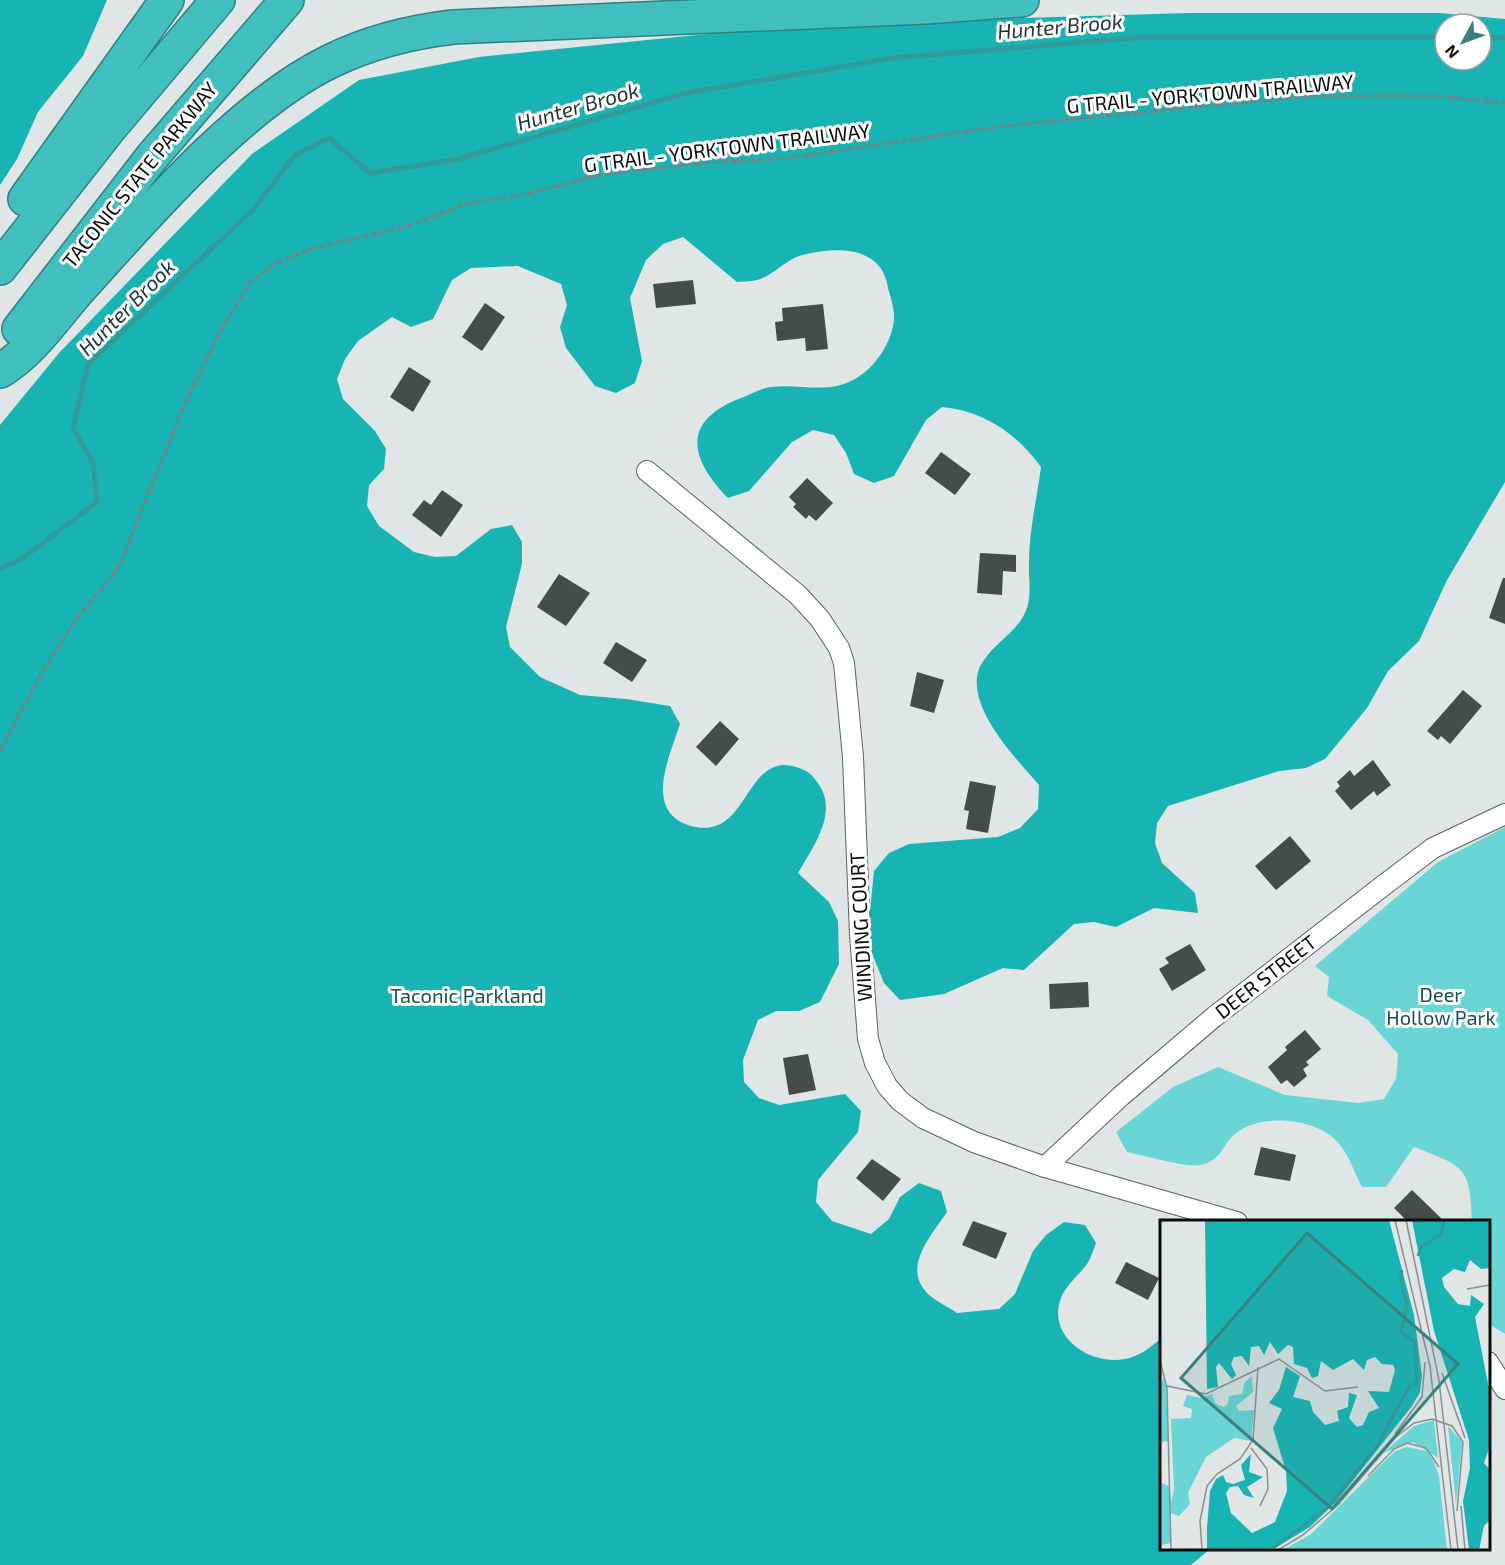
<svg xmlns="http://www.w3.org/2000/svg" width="1505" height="1565" viewBox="0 0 1505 1565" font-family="'Exo 2',sans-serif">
<rect width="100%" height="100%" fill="#e0e5e5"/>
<path fill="#69d6d5" d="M1505,827V1334L1489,1324L1488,1222L1472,1221C1470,1166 1465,1167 1414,1147L1386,1187H1362C1355,1174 1350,1158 1341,1146C1321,1118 1263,1112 1236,1133C1223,1143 1221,1162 1200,1165C1188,1168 1142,1155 1127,1152L1116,1132L1173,1087L1218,1067L1285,1095L1358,1103L1384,1099L1396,1079L1398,1054L1368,1020L1327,996L1329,977L1315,966L1438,862Z"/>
<g fill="#18b4b4" fill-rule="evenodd">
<path d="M0,0H107L83,56L38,112L17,159L0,185Z"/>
<path d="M1188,13H1440L1505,19V482L1447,580L1419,641L1388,671L1367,708L1325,759L1306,768L1279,771L1168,806L1157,823L1155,843L1162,863L1195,893L1198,913L1154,908L1116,927L1094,922L1074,924L1024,970L1003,968L944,994L900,1000L884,983L867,941L874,871L889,853L909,844L998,837L1020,828L1038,809L1039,785C1016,758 956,698 984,660C997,641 1019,631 1027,608C1032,592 1028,578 1029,562C1029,531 1037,498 1041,467C1016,433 984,411 942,407L926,420L894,476L874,483L854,474L846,453L834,435L813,430L792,442L749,491L728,498C689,458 681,421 741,398C750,395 761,388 771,387C800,383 827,395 855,379C876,367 892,342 894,319C895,308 889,294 887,283C878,244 831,247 799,256C785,261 774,274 760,279C753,282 744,281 737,282L683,237L663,244L646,260L630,298L642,361L635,383L616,393L595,386L566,348L560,327L567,305L561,284L518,266L471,268L452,280L433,319L411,327L392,317L358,341L345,359L337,379L343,399L375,431L386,449L384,469L369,485L367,506L379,526L414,552L435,557L456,556L491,529L512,525L522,542V564L506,627L510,647L540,677L580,695L626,699L670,706L680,724C670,756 642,812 691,826C702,829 714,829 725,821C743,809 751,780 770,769C781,762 793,765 804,770C810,773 813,776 817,782C840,811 813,847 798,873L829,902L838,921L839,964L820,1002L799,1011H776L758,1020L743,1060L744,1082L759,1098L779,1105L845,1094L861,1111L858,1132L818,1180L816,1202L832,1221L871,1234L889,1219L900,1197L919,1183L941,1191L947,1212C934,1232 905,1263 923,1288C929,1298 947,1306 957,1313L999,1309L1015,1294L1033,1251L1046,1235L1064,1222L1085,1225L1096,1243C1093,1250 1091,1258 1087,1264C1079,1275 1065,1286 1061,1298C1046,1337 1091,1366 1125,1359C1140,1356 1150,1348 1161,1338L1162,1548L1210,1549L1191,1565H0V425L59,353L252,154L359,80L479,57L796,25ZM1445,24H1481V60H1445Z"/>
</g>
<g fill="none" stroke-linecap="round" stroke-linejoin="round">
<g stroke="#329a9a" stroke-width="5">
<path d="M1481,37L1505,38"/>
<path d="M0,569L23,558L97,502L93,463L73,428L88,364L253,210L295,155L329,138L370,173L458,159L686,93L893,58L1146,37H1445"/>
</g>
</g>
<g fill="#464b4b">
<path d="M693,280L696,304L656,308L653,284Z"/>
<path d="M485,303L505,317L482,351L462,337Z"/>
<path d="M823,304L828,349L806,351L805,338L777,341L775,322L783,321L782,308Z"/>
<path d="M409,367L431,381L413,412L390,397Z"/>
<path d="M941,452L971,474L955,495L925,473Z"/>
<path d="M807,478L833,503L816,521L809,515L806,519L793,507L796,504L789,497Z"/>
<path d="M442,490L463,505L441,537L412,515L424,500L431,505Z"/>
<path d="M980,553L1016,555V572L1003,571L1002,595L977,593Z"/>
<path d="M559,574L590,593L566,626L537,607Z"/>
<path d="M1503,578H1505V624L1489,618Z"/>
<path d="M616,642L647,660L632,682L603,663Z"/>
<path d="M917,672L944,680L934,713L910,706Z"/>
<path d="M1463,690L1482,706L1450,744L1441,736L1438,740L1427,731Z"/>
<path d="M720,721L739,739L716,766L696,747Z"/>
<path d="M1373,760L1391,785L1377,796L1374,791L1351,810L1335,791L1340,786L1337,782L1350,770L1354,776Z"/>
<path d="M970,781L996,786L988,833L966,829L969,811L964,810Z"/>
<path d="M1290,836L1311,861L1276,890L1255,866Z"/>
<path d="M1190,944L1206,970L1172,991L1159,969L1169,963L1165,958Z"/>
<path d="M1088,982L1089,1007L1050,1009L1049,984Z"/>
<path d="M1305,1030L1321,1049L1306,1062L1309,1065L1303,1069L1307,1076L1294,1087L1287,1080L1281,1084L1268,1067L1287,1050L1285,1047Z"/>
<path d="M808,1054L816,1090L789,1095L783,1058Z"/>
<path d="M1261,1147L1296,1155L1290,1181L1254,1175Z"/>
<path d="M872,1159L901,1179L883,1201L856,1178Z"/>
<path d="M1412,1190L1444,1221H1407L1394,1208Z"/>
<path d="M973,1221L1007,1233L996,1259L962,1245Z"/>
<path d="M1126,1262L1159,1278L1148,1300L1115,1283Z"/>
</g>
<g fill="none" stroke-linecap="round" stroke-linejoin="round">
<g stroke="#5c6161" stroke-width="22">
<g id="street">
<path d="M647,471L798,595L820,619L839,648L844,663L853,757L860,935L868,1039L875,1063L887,1086L900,1101L923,1118L974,1142L1045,1167L1237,1222"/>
<path d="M1045,1167L1121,1096L1214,1017L1384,885L1433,848L1505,814"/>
<path d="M1488,1362L1505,1389"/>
</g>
</g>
<g stroke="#2e8181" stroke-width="36">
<g id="highway">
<path d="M25,199L167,0"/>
<path d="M0,268L109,129L218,0"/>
<path d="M19,329L152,157L287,0"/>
<path d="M0,371C35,350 57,313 85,283C151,210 242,104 331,61C370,42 410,32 453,27L926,7L1022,0"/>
</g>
</g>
<path stroke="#7c8080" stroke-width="3" stroke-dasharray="6 3" stroke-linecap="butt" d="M0,751L46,666L77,618L119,567L181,413L216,339L250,282L277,262L314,248L408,226L466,204L531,193L600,175L691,164L789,158L1003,126L1315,96H1439L1505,103"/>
<use href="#street" stroke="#fff" stroke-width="20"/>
<use href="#highway" stroke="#41bfbf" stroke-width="33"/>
</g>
<g text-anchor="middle" stroke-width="6" stroke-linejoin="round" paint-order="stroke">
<g font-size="20" fill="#0b0d0d" stroke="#fff">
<text transform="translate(1210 94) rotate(-5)" y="7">G TRAIL - YORKTOWN TRAILWAY</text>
<text transform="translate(727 148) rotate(-7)" y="7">G TRAIL - YORKTOWN TRAILWAY</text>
<text transform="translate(140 175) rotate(-51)" y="7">TACONIC STATE PARKWAY</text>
<text transform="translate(861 927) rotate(-93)" y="7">WINDING COURT</text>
<text transform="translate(1266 977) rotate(-38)" y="7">DEER STREET</text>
</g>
<g font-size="20" fill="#185252" stroke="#fff">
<text x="1441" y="1002">Deer<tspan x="1441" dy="23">Hollow Park</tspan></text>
<text x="467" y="1003">Taconic Parkland</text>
</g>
<g font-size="21" font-style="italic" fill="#1e3535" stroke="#fff">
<text transform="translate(1060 27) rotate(-5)" y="7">Hunter Brook</text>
<text transform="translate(578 107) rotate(-16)" y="7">Hunter Brook</text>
<text transform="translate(127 308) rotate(-45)" y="7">Hunter Brook</text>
</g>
</g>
<g transform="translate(1160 1220)">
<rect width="330" height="330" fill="#e0e5e5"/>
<path d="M92,156L93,172L76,186L79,191L94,190L91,221L74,218L46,237L28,273L30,284L19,296L11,293V323L0,325V262L10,267L11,284L14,268L11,199L31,198L32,189L23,186L27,175L41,178L52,174L55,183L63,187L68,184L69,176L82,174L85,162ZM6,159L8,221L0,222V160ZM274,200L278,238L253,222L223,233L254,206ZM288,206L302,222L296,284ZM246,227L267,231L274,242L279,256L287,330H123L151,314L234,232Z" fill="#69d6d5"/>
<path d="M45,0H229L254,95L262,156L260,172L252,186L176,282L150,307L112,330H47V308L50,271L56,259L63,255L66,262L73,264L85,260L81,245L91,234L89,252L103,257L87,267L94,278L84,275L78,266L70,267L66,273L71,293L92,313L115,302L127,271L126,251L113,208L122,189L109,183L119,170L126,147L140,156L133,177L150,181L153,192L165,205L179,201L177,191L188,187L189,173L197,175L189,198L197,207L203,205L209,192L219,188L208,171L229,172L235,150L233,145L222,144L215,137L207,140L204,150L193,139L173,150L161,141L158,156L152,158L147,148L134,144L133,127L128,125L118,134L110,122L104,135L99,126L91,127L89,146L82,136L74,137L71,144L76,155L72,159L59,143L56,147L58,167L47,169ZM252,0H330V48L321,49L310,40L305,52L294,49L282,58L284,67L298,84L310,86L311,75L324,84L315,97L330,174V226L324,243L330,250V300L324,306L319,330H309L303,281L310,248L309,220L274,111Z" fill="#18b4b4"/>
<path fill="none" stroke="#329a9a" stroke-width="3" d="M258,36L261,27L281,14L284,0M113,328L168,287L217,226L250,165L257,164L255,122L241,112L247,85L240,57L242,50"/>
<path fill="none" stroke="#8b8f8f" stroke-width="1.5" d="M235,0L270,146L291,330M246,0L279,160L298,330M307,69L330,65M0,140L7,169L11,330M282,153L305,218M7,166L46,174L119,139L165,171L198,167M235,214L262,177L265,142M91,228L107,249L108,269L100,286M208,256L234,229L247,223L266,228L279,247M177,286L236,217L254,203L272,199L292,206L303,222L297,291M301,286L305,330M42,330L40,301L47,266L57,254L80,239L93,220L98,147M118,330L143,315L180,283"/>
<path fill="#398181" fill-opacity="0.15" stroke="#398181" stroke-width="3" d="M147,13L298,144L172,289L21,158Z"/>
<rect width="330" height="330" fill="none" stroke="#0b0d0d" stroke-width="3"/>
</g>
<g transform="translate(1463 42) rotate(229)"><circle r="28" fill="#ffffff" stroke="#9d9e9e" stroke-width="1.5"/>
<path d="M0-4.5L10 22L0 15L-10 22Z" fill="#398181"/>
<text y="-9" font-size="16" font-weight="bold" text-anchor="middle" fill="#0b0d0d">N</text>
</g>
</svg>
